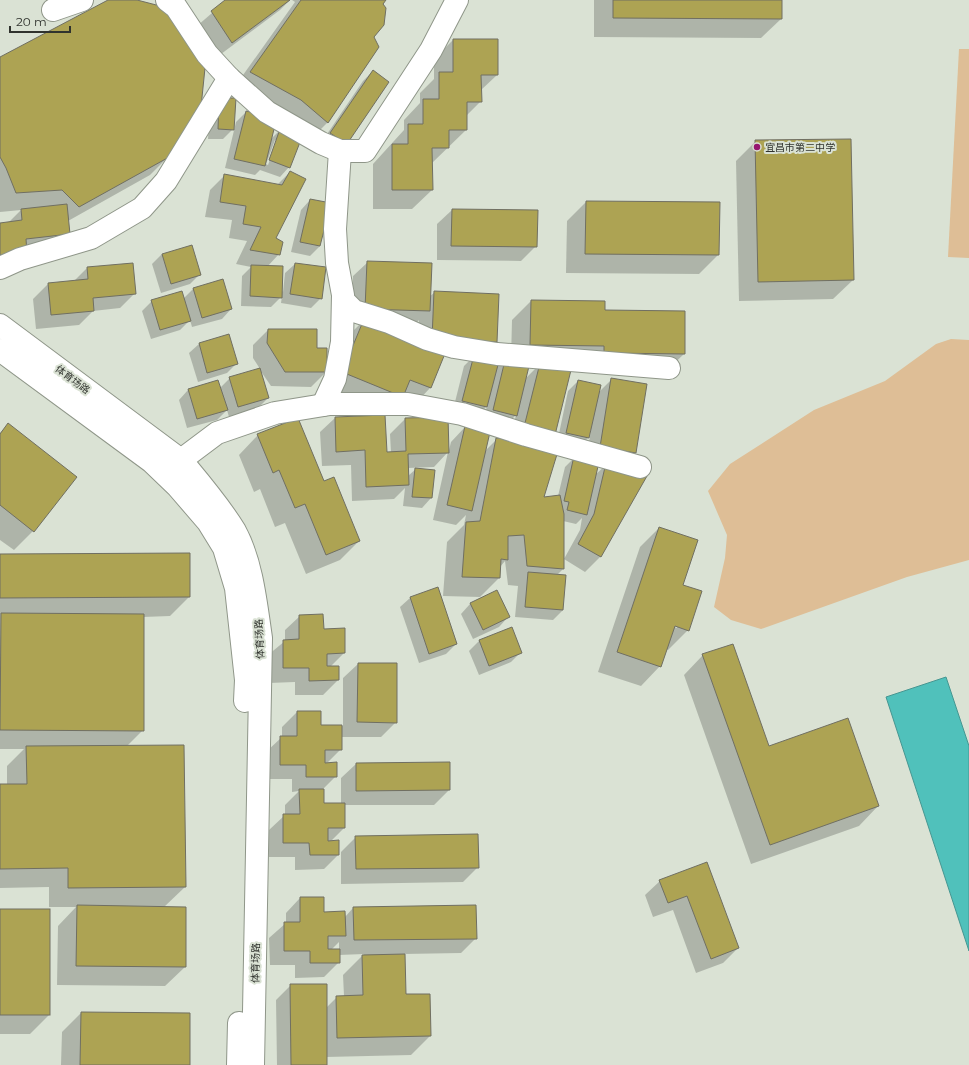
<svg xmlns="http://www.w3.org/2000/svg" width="969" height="1065" viewBox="0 0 969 1065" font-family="Montserrat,'Noto Sans SC',sans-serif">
<rect width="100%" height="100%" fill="#dae2d4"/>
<g fill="#debe96">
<path d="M959,49H969V258L948,257Z"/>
<path d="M951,339L969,340V560L907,577L761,629L731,620L714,607L725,558L727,535L708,491L730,464L814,410L885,381L936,344Z"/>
</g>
<path fill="#50c1bb" stroke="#469691" d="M946,677L969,746V951L886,697Z"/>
<g fill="#0003" fill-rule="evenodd">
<path d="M110,0H133L170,155L150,175L68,221L69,234L0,268V224L8,223L21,210L0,212V58Z"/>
<path d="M227,0H290L280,10L217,57L197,26Z"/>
<path d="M292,0H385L372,37L378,47L327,123L308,142L231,92L295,2Z"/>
<path d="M594,0H781V19L761,38L594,37Z"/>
<path d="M453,40L497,75L480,91L481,101L466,116V130L431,164L432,190L412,209H373V164L404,130V120L420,103V93L434,79V59Z"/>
<path d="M373,71L346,144L321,143L363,81Z"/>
<path d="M210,109L233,129L223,139H208Z"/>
<path d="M246,112L270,140L280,130L289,167L280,177L260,170L255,175L225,168L236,122ZM275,140H277L268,165L266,164Z"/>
<path d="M756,141L853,280L833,299L739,301L736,161Z"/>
<path d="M290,172L274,238L279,254L267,267L283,292L285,273L295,264L321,298L311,308L281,303L282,296L271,307L241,306L242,276L251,267L236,264L247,241L229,238L232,220L205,217L210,190L225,175L277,185Z"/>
<path d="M310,200L320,246L310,256L291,252L301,210Z"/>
<path d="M586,202L718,255L699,274L566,273L567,221Z"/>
<path d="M452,210L536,246L521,261L437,260V224Z"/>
<path d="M162,254L200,274L190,284L161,293L152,264Z"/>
<path d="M368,262L429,297L435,292L496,341L480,358L497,367L506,358L511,359L512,320L531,301L604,310L684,311V354L664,373L547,365L555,434L543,498L558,496L565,467L575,457L586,460L591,430L590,429L588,438L578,448L557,443L568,391L578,381L598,393L612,379L635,452L619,468L645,476L600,557L585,572L564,559L580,530L582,518L576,524L563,521V569L557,575L563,610L553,620L515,617L518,586L508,585L505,561L500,567L499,578L480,597L443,596L447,542L464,525L466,515L456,525L433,520L448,452L434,467L408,468V476L417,468L431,498L422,508L403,506L405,488L394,499L352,501L351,465L322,466L320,432L335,418L385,416L386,453H391L390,434L405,419L449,450L451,442L465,427L485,451L497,439L510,440L516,415L506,425L484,419L487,406L477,416L453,410L464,366L474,356L439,354L443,356L430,388L416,403L387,411L328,387L349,335L361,323H351L353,276ZM419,320L418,342L414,326ZM529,364L539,365L525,379ZM598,463L606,465L595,475Z"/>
<path d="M87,268L135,293L120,308L93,311L79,325L36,329L33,299L48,284L74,281Z"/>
<path d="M223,280L231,309L222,319L192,327L190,320L180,330L151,339L142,311L152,301L183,299L193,289Z"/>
<path d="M268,330L316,349L326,372L311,387L271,386L260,370L268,398L258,408L229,417L227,410L217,420L187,428L179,400L188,390L220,388L230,378L260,369L253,358V345Z"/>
<path d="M228,335L237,363L227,373L198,382L189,353L199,344Z"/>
<path d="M8,425L33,531L14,550L0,540V433Z"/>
<path d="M258,435L323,482L359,541L340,560L306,574L285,523L275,527L260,489L254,492L239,455Z"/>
<path d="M659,528L688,630L668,650L666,649L660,666L641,686L598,672L640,547ZM669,625L677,626V628Z"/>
<path d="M189,554V597L170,616L143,617V730L127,746L185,887L164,907L185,967L165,986L57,985L58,926L76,907H49V887L0,888V785H7V766L24,749H0V555Z"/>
<path d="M437,589L456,644L446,654L419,663L400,607L410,598Z"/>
<path d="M496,591L508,617L499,627L473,639L461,614L470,604Z"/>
<path d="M300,616L323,630L344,653L330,667L338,680L323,695H295V682L269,683L268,655L285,641V630Z"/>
<path d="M512,628L521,652L511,662L479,675L469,651L479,641Z"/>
<path d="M703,655L769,747L878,806L859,826L751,864L684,675Z"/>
<path d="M358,664L396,722L381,737H341V749L327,763L336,776L323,789V804H341V778L356,764L449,790L434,805H344V828L330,842L338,855L324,869L295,870V857H269V830L285,815V805L299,791L292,792V779H266V752L282,737V727L297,712L320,726H343V678Z"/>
<path d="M356,837L478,867L463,882L341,884V852Z"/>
<path d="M707,864L738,948L723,963L696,973L673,910L653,917L645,895L660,881Z"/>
<path d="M300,898L324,913L345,917L353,908L476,938L461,953L404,954L405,995L430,1036L411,1055L326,1057V1065H277L276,1000L291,985L326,1008L337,997L344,996L343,975L364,954L339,955V962L324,977L295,978V965H270L269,938L286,923V913ZM339,942V950H331Z"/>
<path d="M0,910L49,1015L30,1034H0Z"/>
<path d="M81,1013L189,1065H61L62,1032Z"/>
</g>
<g fill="#ada353" stroke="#706f62">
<path d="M108,0H137L164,7L205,68L201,107L171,156L79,207L62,190L16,193L6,168L0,157V57Z"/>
<path d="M225,0H290L232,43L211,11Z"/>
<path d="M301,0H386L383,4L386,8L384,25L374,37L379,47L328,123L301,100L250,72Z"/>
<path d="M613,0H782V19L613,18Z"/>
<path d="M453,39H498V75H481L482,102H467V130H449V148H432L433,190H392V144H408V124H423V99H439V72H453Z"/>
<path d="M373,70L389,82L347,144L330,133Z"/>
<path d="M219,98H236L234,130L218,129Z"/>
<path d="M246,111L268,116L275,125L265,166L234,159Z"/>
<path d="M280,129L302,137L290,168L269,160Z"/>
<path d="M851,139L854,280L758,282L755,140Z"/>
<path d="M290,171L306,179L276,238L283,242L280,255L250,250L261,227L243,224L246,206L220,202L224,174L282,185Z"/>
<path d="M310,199L331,203L320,246L300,242Z"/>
<path d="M586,201L720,202L719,255L585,254Z"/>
<path d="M67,204L70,234L26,239L27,253L0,255V223L22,220L21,209Z"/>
<path d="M452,209L538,210L537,247L451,246Z"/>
<path d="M192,245L201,275L171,284L162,254Z"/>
<path d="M367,261L432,263L430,311L365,309Z"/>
<path d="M133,263L136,294L93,298L94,311L51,315L48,283L88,279L87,267Z"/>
<path d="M295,263L326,267L322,299L290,294Z"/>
<path d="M251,265L283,266L282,298L250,296Z"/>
<path d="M223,279L232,309L202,318L193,288Z"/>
<path d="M182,291L191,321L160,330L151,300Z"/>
<path d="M434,291L499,294L497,342L432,339Z"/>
<path d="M531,300L605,301V310L685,311V354L604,353V346L530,345Z"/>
<path d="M364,319L444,356L431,388L410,380L403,397L342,372Z"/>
<path d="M268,329H317V348H327V372H285L267,343Z"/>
<path d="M229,334L238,364L207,373L199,343Z"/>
<path d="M474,355L499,361L487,407L462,401Z"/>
<path d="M506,356L530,362L517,416L493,410Z"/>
<path d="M540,363L571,370L555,435L524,427Z"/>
<path d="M260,368L269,398L238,407L229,377Z"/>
<path d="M611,378L647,384L636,453L600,447Z"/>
<path d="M218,380L228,410L197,419L188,389Z"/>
<path d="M578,380L601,385L589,438L566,433Z"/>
<path d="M385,415L387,452L406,451L405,418L448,417L449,453L408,454L409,485L366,487L365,450L336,452L335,417Z"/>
<path d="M298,418L324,481L334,477L360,541L326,555L305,504L295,508L279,470L273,473L257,434Z"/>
<path d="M8,423L77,477L34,532L0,505V434Z"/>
<path d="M465,426L490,432L472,511L447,505Z"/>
<path d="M496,438L530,440L558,451L544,497L560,495L564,514V569L527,566L524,535L508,536V560L501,559L500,578L462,577L466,522L480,521Z"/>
<path d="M574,456L599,462L587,515L567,510L569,502L564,501Z"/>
<path d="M606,463L647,476L601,557L578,544L594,514Z"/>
<path d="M415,468L435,470L432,498L412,497Z"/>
<path d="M659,527L698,540L683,585L702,591L689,631L675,626L661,667L617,652Z"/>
<path d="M190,553V597L0,598V554Z"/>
<path d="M528,572L566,575L563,610L525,607Z"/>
<path d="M438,587L457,644L429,654L410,597Z"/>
<path d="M497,590L510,617L483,630L470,603Z"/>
<path d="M1,613L144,614V731L0,730Z"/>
<path d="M323,614L324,629L345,628V653L327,654V666H339V680L309,681V668H283V640L299,639V615Z"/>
<path d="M512,627L522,653L489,666L479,640Z"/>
<path d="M733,644L769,746L848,718L879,806L770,845L702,654Z"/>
<path d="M358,663H397V723L357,722Z"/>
<path d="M297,711H321V725H342V750H325V763L337,762V777H306V765H280V736H297Z"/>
<path d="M184,745L186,887L68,888V868L0,869V784H27L26,746Z"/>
<path d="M450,762V790L356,791V763Z"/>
<path d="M299,789H324V803H345V828H328V841L339,840V855H310L309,843H283V814H300Z"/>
<path d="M478,834L479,868L356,869L355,836Z"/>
<path d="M707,862L739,948L711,959L687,896L668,903L659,880Z"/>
<path d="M300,897H324V912L345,911L346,936H328V949H340V963H310V951H284V922H300Z"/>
<path d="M77,905L186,907V967L76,966Z"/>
<path d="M476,905L477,939L354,940L353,907Z"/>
<rect x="0" y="909" width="50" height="106"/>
<path d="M405,954L406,994H430L431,1036L337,1038L336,996L363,995L362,955Z"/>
<path d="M290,984H327V1065H291Z"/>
<path d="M81,1012L190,1013V1065H80Z"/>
</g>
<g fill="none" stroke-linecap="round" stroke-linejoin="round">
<g stroke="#8f9689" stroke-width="24">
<g id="minor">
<path d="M167,0L176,7L207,54L229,78L267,112L321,143L340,151H365L431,50L457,0"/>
<path d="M53,10L82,0"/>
<path d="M0,268L20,259L91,238L142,208L166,181L229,78"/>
<path d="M343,300L354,311L389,322L427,339L454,347L497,354L669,368"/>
<path d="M323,405L335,379L342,342L343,295L337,263L335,229L340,151"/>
<path d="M181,460L217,433L275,413L330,404H408L462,414L526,435L640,467"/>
</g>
</g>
<g stroke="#8f9689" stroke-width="24">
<g id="major">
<path d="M0,325L181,460C200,483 220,506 235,531C252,562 256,604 261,638L253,1065"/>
<path d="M0,350L152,462L177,486L208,522L224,548L236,588L246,680L245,701"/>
<path d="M238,1065L239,1023"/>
</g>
</g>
<use href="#minor" stroke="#fff" stroke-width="22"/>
<use href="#major" stroke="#fff" stroke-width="22"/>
</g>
<circle fill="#96176f" stroke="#dae2d4" stroke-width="1.5" cx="757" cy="147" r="4"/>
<g text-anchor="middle" stroke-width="4" stroke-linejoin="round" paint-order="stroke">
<g font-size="10" fill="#30332e" stroke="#dae2d4" text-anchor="start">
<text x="765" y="151">宜昌市第二中学</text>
</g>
<g font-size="10" fill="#30332e" stroke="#dae2d4">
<text transform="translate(73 379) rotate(37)" y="4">体育场路</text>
<text transform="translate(259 639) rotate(-93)" y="4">体育场路</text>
<text transform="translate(255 963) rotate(-89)" y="4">体育场路</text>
</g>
</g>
<path d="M10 26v6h60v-6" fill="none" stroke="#30332e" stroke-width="2"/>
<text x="16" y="26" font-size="12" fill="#30332e" stroke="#dae2d4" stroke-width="3" paint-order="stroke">20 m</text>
</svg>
